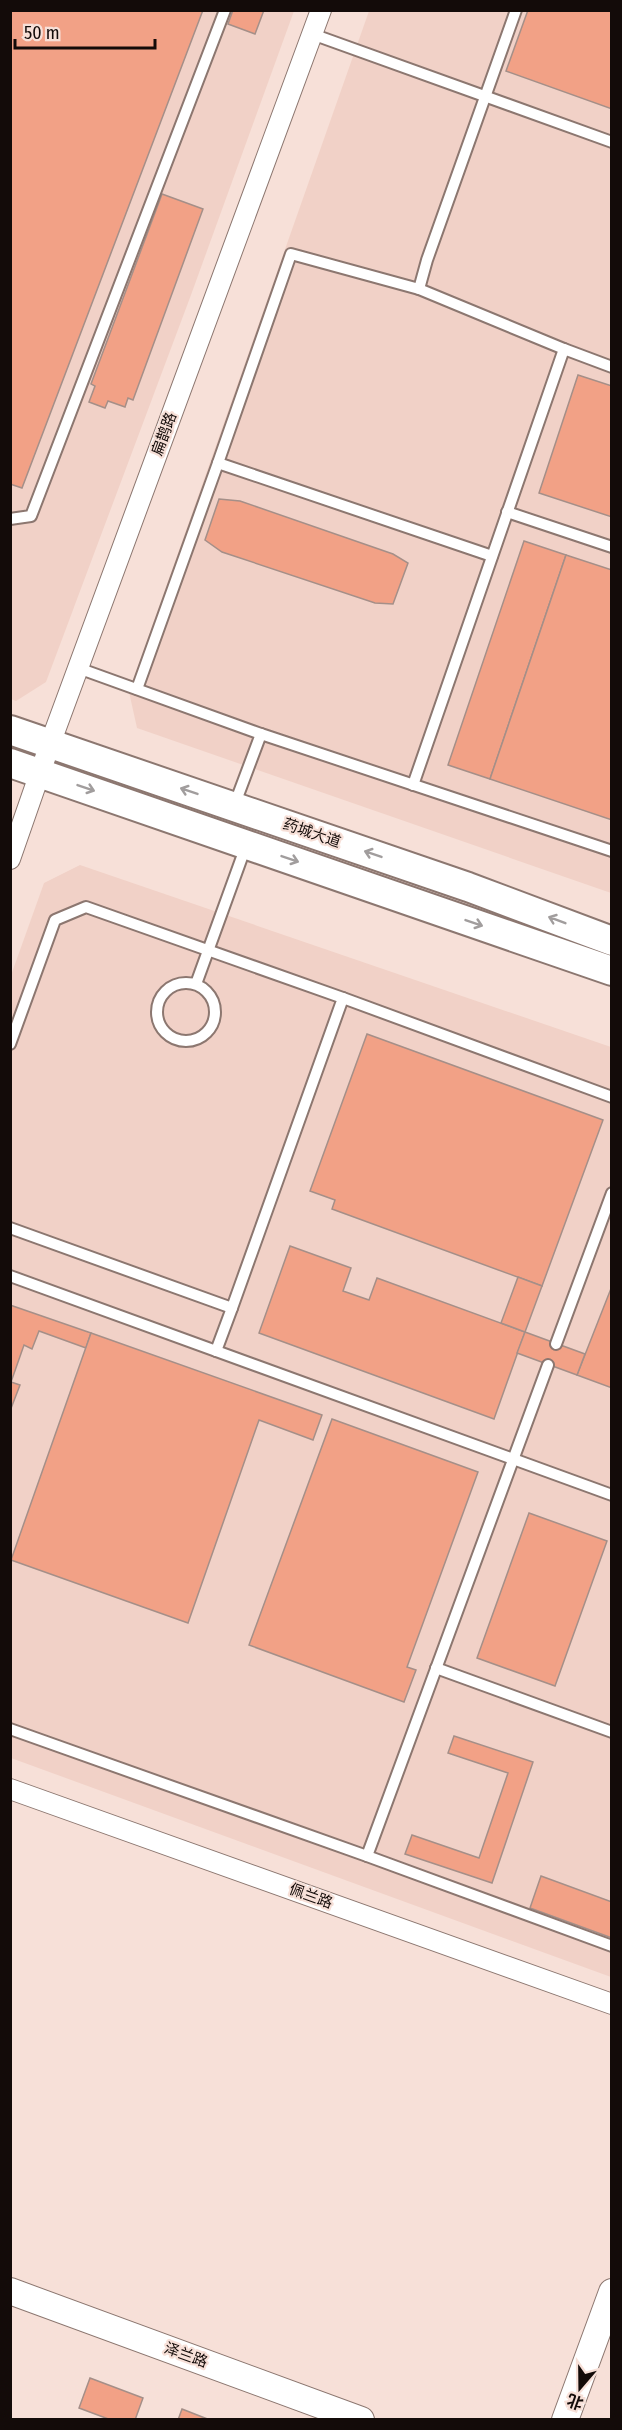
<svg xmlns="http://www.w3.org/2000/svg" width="622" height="2430" viewBox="0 0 622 2430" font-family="'Fira Sans Condensed','Noto Sans SC',sans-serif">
<rect width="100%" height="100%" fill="#f7e0d8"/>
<g fill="#f1d1c7">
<path d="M11,11H294L191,295L46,682L16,701L11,699Z"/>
<path d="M369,11H611V893L137,728L129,692Z"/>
<path d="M80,865L611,1047V1977L11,1758L10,978L44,883Z"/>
</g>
<g fill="#f2a186" stroke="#a58f88" stroke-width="1.5">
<path d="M10,10H203L22,488L10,484Z"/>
<path d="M233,10H264L255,34L228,24Z"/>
<path d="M528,10H612V109L506,71Z"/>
<path d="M162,194L203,209L133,400L128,398L125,407L108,401L105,408L89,402L95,386L91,384Z"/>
<path d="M578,375L612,386V517L539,493Z"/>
<path d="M219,499L240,501L393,554L408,563L393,604L375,603L222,552L205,540Z"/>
<path d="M524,541L566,555L490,779L448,765Z"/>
<path d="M566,555L612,570V820L490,779Z"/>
<path d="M367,1034L603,1120L542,1286L332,1209L335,1200L310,1191Z"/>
<path d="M290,1246L351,1268L343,1291L369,1300L377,1278L525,1332L494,1419L259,1333Z"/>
<path d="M518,1277L542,1286L525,1332L501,1323Z"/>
<path d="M612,1286V1388L577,1375Z"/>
<path d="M10,1305L91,1333L86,1348L39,1331L32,1349L24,1345L11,1382L20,1385L10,1411Z"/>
<path d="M525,1332L585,1354L577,1375L517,1353Z"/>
<path d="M91,1333L322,1415L313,1440L259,1420L188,1623L11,1560Z"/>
<path d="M332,1419L478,1472L407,1667L416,1670L404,1702L249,1645Z"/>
<path d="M529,1513L607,1541L555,1686L477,1658Z"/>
<path d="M454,1736L533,1762L492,1883L405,1854L412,1835L479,1858L508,1773L448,1753Z"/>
<path d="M541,1876L612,1902V1938L530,1908Z"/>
<path d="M90,2378L143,2398L135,2420H111L79,2408Z"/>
<path d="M182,2409L210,2420H178Z"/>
</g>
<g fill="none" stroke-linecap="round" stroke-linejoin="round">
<g stroke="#8c7770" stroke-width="14">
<g id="service">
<path d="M312,34L612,142"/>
<path d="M419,289L427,260L516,10"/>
<path d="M218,463L291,254L419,289L564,349"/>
<path d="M507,512L612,547"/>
<path d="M10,519L31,516L225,10"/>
<path d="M78,668L261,734L234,806"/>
<path d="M137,689L218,463L492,556"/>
<path d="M261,734L612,851"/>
<path d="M413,785L564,349L612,367"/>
<circle cx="186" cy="1012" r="29"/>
<path d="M196,984L246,846"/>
<path d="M343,998L612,1097"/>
<path d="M10,1044L55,920L86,907L343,998L232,1308L10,1228"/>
<path d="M10,1276L612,1495"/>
<path d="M556,1344L612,1193"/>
<path d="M216,1351L232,1308"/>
<path d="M548,1365L367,1856L612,1946"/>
<path d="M436,1668L612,1732"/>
<path d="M10,1729L367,1856"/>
</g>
</g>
<g stroke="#8c7770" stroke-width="22">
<g id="minor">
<path d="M10,859L50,744L321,10"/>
<path d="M10,1789L612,2004"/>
</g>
</g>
<g stroke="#8c7770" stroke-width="28">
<g id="tertiary">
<path d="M10,2291L361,2420"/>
<path d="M565,2420L612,2292"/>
</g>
</g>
<g stroke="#8c7770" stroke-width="32">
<g id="secondary">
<path d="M10,730L468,887L612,941"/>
<path d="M10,763L612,971"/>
</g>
</g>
<use href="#service" stroke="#fff" stroke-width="10"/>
<use href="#minor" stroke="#fff" stroke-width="20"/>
<use href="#tertiary" stroke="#fff" stroke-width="26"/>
<use href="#secondary" stroke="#fff" stroke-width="28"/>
</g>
<defs><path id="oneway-shaft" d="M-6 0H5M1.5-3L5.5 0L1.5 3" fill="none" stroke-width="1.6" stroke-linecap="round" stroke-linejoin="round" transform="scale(1.5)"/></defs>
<g stroke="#a19d9d">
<use href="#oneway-shaft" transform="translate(86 788) rotate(19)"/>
<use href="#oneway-shaft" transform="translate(189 791) rotate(-161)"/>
<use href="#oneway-shaft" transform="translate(373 854) rotate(-161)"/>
<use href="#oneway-shaft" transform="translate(290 859) rotate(19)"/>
<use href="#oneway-shaft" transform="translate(557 920) rotate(-159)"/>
<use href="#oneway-shaft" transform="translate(474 923) rotate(19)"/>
</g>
<g text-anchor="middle" stroke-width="4.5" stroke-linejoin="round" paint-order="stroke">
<g font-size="15" fill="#130b09" stroke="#f7e0d8">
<text transform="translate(164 434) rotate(-70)" y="5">扁鹊路</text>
<text transform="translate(312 833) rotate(19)" y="5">药城大道</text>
<text transform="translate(311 1896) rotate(20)" y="5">佩兰路</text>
<text transform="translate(186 2355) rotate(20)" y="5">泽兰路</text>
</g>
</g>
<rect width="622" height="2430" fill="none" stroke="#130b09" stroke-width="24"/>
<g transform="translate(580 2388) rotate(200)" stroke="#f7e0d8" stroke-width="4.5" paint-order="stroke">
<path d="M0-4.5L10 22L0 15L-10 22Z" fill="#130b09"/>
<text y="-9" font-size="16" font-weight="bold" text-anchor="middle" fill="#130b09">北</text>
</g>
<path d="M15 39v9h140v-9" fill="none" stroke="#130b09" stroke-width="3"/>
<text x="24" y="39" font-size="18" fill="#130b09" stroke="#f7e0d8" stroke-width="4.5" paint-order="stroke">50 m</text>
</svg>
